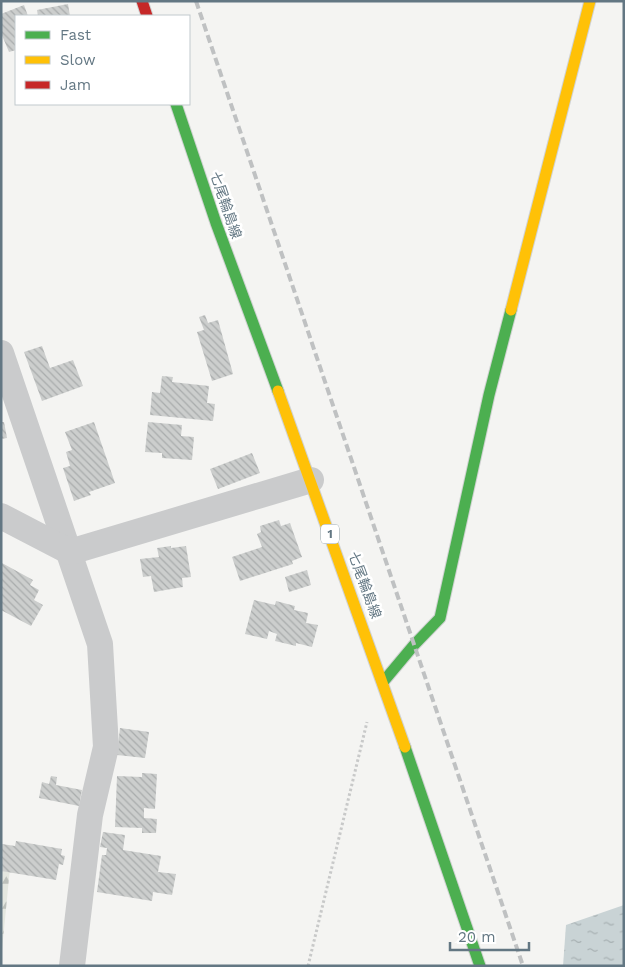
<svg xmlns="http://www.w3.org/2000/svg" width="625" height="967" viewBox="0 0 625 967" font-family="'Work Sans','Noto Sans JP',sans-serif">
<defs>
<pattern id="forest-firs" width="22" height="20" patternUnits="userSpaceOnUse" patternTransform="scale(1.25)"><rect width="22" height="20" fill="#e4e7e0"/><path d="M5 1l3.5 6h-7zM16 11l3.5 6h-7z" fill="#bcc0bb"/></pattern>
<pattern id="water-ripples" width="26" height="14" patternUnits="userSpaceOnUse" patternTransform="scale(1.25)"><rect width="26" height="14" fill="#c9d3d5"/><path d="M2 4q2-2 4 0t4 0M15 11q2-2 4 0t4 0" fill="none" stroke="#a7b0b2"/></pattern>
<pattern id="building-back-hatch" width="6" height="6" patternUnits="userSpaceOnUse" patternTransform="scale(1.25)"><rect width="6" height="6" fill="#cccecd"/><path d="M-1 5l2 2M0 0l6 6M5-1l2 2" fill="none" stroke="#a9acac"/></pattern>
</defs>
<rect width="100%" height="100%" fill="#f4f4f2"/>
<path fill="url(#forest-firs)" d="M1,843L10,868L1,960Z"/>
<path fill="url(#water-ripples)" d="M624,905V966H563L566,925Z"/>
<g fill="url(#building-back-hatch)">
<path d="M68,4L70,16H38L37,10Z"/>
<path d="M24,5L28,16H16V50L9,52L1,33V14Z"/>
<path d="M205,315L208,323L218,320L233,374L212,381L197,332L204,330L199,317Z"/>
<path d="M42,346L50,368L73,360L83,386L42,401L24,352Z"/>
<path d="M162,376L173,377L172,382L209,386L207,403L215,404L213,421L150,415L152,392L160,393Z"/>
<path d="M1,422H4L7,438L1,439Z"/>
<path d="M94,422L115,483L89,492L91,495L74,501L63,468L70,466L66,452L72,450L65,432Z"/>
<path d="M148,422L182,425L181,436L194,437L192,460L162,458V453L145,452Z"/>
<path d="M252,453L260,473L218,489L210,469Z"/>
<path d="M279,520L281,526L290,523L302,557L292,561L293,564L240,581L232,557L262,547L257,534L261,532L260,526Z"/>
<path d="M171,546V548L186,546L191,577L182,578L183,587L154,592L151,576L143,577L140,559L159,557L157,548Z"/>
<path d="M2,563L33,580L30,585L39,590L34,600L43,605L31,626L1,610Z"/>
<path d="M307,570L311,585L289,592L285,577Z"/>
<path d="M254,600L275,605L276,601L295,606L294,610L308,613L306,623L318,625L312,647L296,643V646L275,641L277,634L269,631L267,639L245,634Z"/>
<path d="M120,728L149,732L145,758L117,755Z"/>
<path d="M142,773L157,774L155,809L144,808V818L157,819L156,833H142V828L115,827L117,776L142,777Z"/>
<path d="M51,776L57,777L56,785L82,790L79,806L39,798L42,782L49,784Z"/>
<path d="M103,832L125,835L123,850L161,856L158,872L176,874L172,895L153,892L152,901L97,892L102,855H106L107,848L100,847Z"/>
<path d="M16,841L62,849L61,855L65,856L63,865L59,864L56,880L1,871L2,844L15,846Z"/>
</g>
<g fill="none" stroke-linecap="round" stroke-linejoin="round">
<g stroke="#d0d2d2" stroke-width="13">
<g id="fast">
<path d="M176,104L216,223L278,391"/>
<path d="M383,682L414,645L440,618L489,395L511,310"/>
<path d="M405,747L480,966"/>
</g>
</g>
<g stroke="#d0d2d2" stroke-width="13">
<g id="slow">
<path d="M511,310L590,1"/>
<path d="M278,391L405,747"/>
</g>
</g>
<g stroke="#d0d2d2" stroke-width="13">
<path id="jam" d="M142,1L147,16"/>
</g>
<path stroke="#c8c9c9" stroke-width="3" stroke-dasharray="2.5 2.5" stroke-linecap="butt" d="M308,966L367,722"/>
<g stroke="#cacbcc" stroke-width="26">
<path d="M1,353L100,644L106,747L90,815L72,966"/>
<path d="M1,516L70,552L311,480"/>
</g>
<use href="#fast" stroke="#4caf50" stroke-width="11"/>
<use href="#slow" stroke="#ffc107" stroke-width="11"/>
<use href="#jam" stroke="#c62828" stroke-width="11"/>
<path stroke="#bfc1c2" stroke-width="4" stroke-dasharray="8 4" stroke-linecap="butt" d="M196,1L523,966"/>
</g>
<g text-anchor="middle" stroke-width="5" stroke-linejoin="round" paint-order="stroke">
<rect fill="#fff" stroke="#92a0a8" stroke-width="1" x="321" y="524.5" width="18" height="19" rx="4"/>
<g font-size="12" font-weight="bold" fill="#637783">
<text x="330" y="538">1</text>
</g>
<g font-size="14" fill="#637783" stroke="#fff">
<text transform="translate(226 205) rotate(71)" y="5">七尾輪島線</text>
<text transform="translate(365 585) rotate(70)" y="5">七尾輪島線</text>
</g>
</g>
<rect width="625" height="967" fill="none" stroke="#637783" stroke-width="5"/>
<rect x="15" y="15" width="175" height="90" fill="#ffffff" stroke="#c1c9cd"/>
<rect x="25" y="31" width="25" height="8" fill="#4caf50" stroke="#c1c9cd"/>
<text x="60" y="40" font-size="15" fill="#637783">Fast</text>
<rect x="25" y="56" width="25" height="8" fill="#ffc107" stroke="#c1c9cd"/>
<text x="60" y="65" font-size="15" fill="#637783">Slow</text>
<rect x="25" y="81" width="25" height="8" fill="#c62828" stroke="#c1c9cd"/>
<text x="60" y="90" font-size="15" fill="#637783">Jam</text>
<path d="M450 942v8h79v-8" fill="none" stroke="#637783" stroke-width="2.5"/>
<text x="458" y="942" font-size="15" fill="#637783" stroke="#ffffff" stroke-width="4" paint-order="stroke">20 m</text>
</svg>
